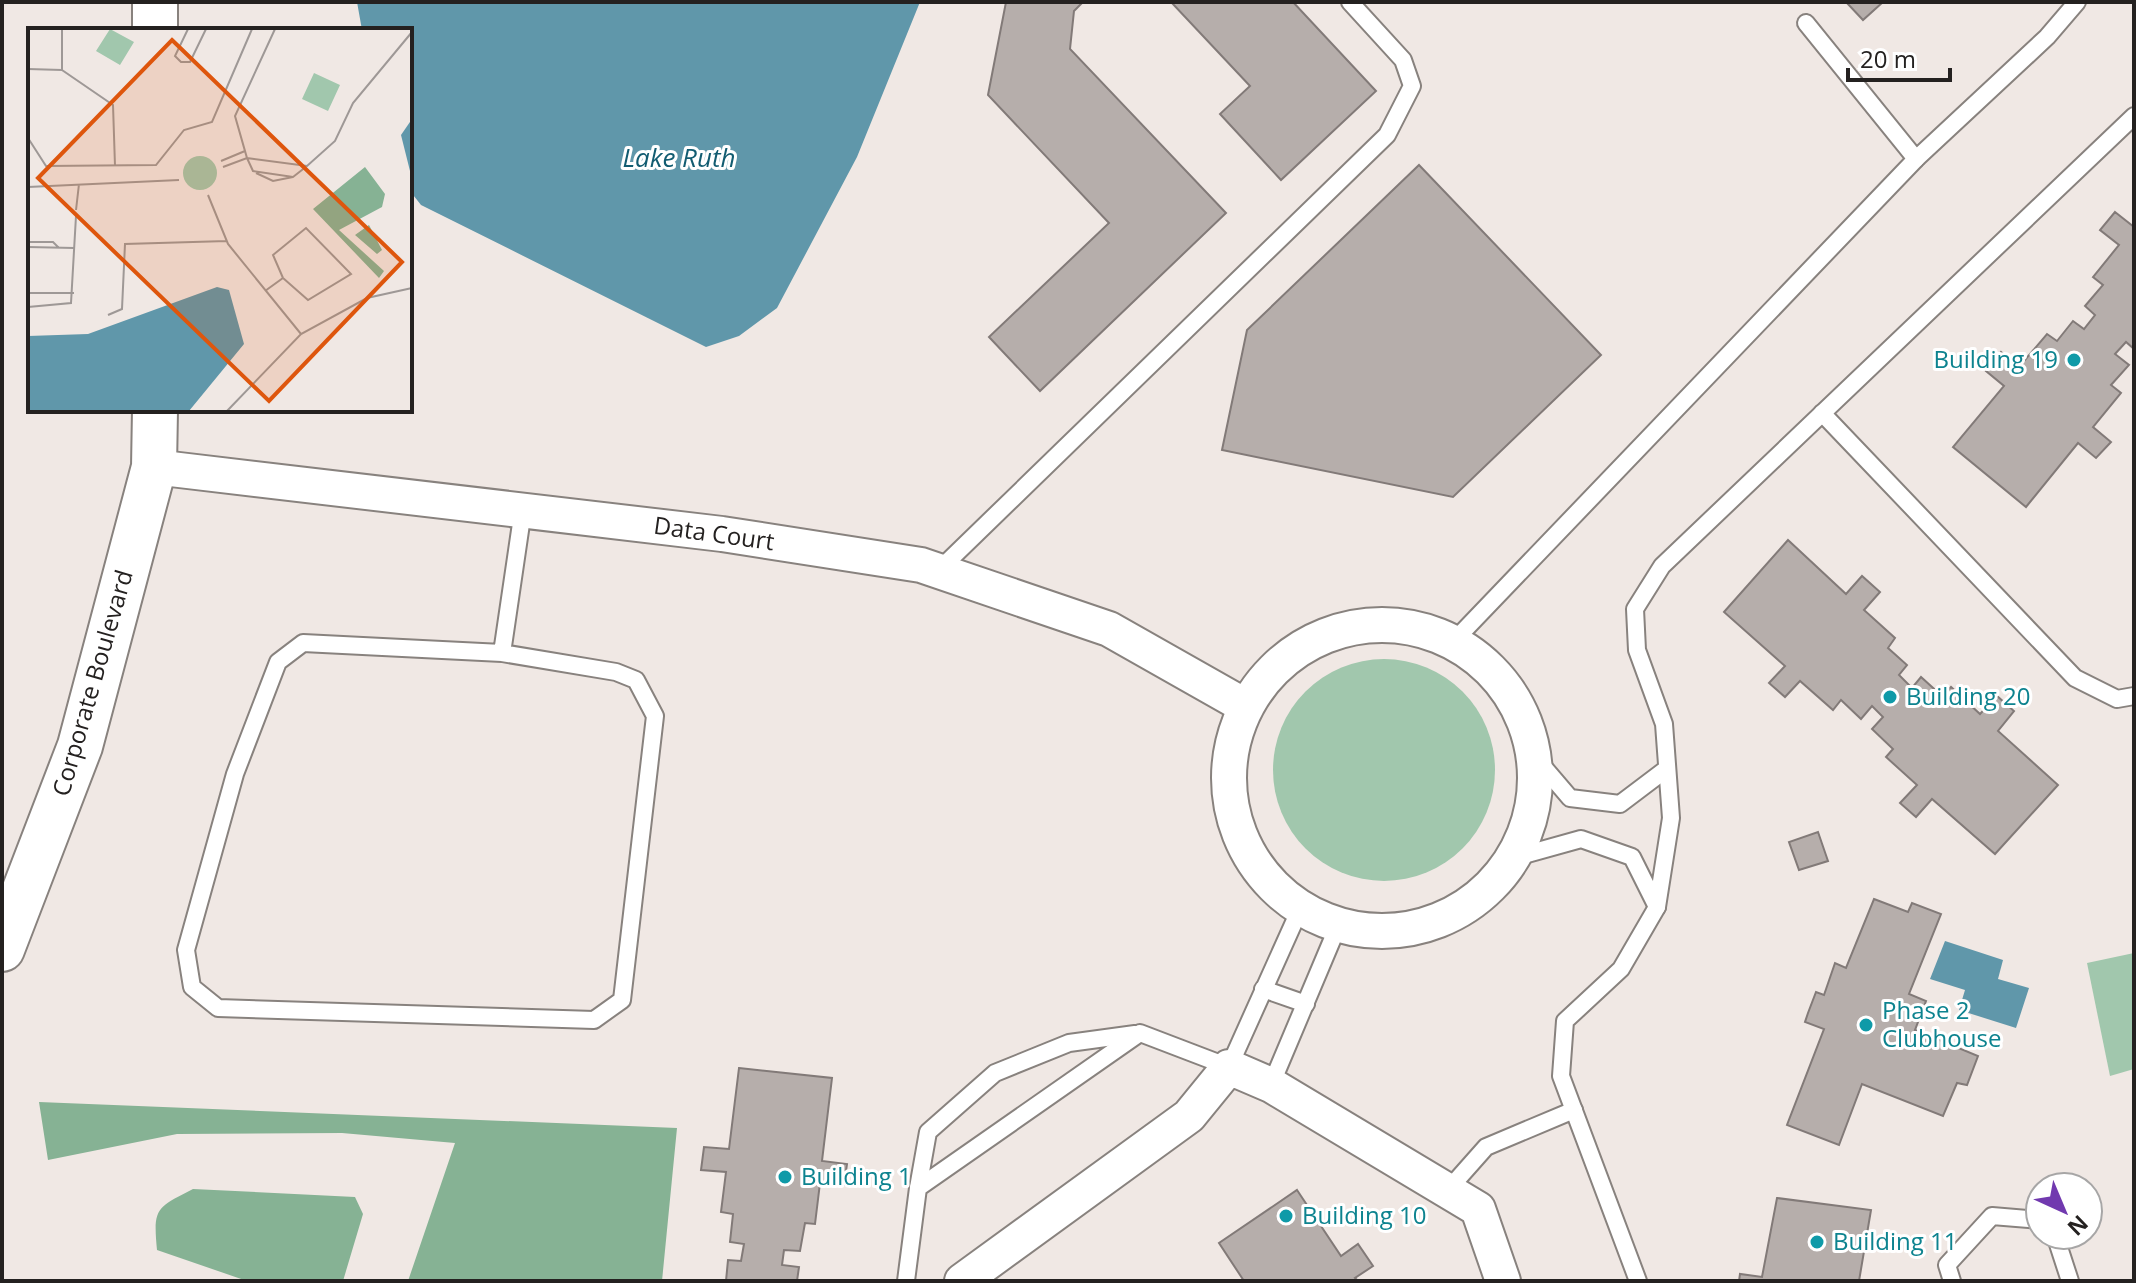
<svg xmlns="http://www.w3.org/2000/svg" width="2136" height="1283" viewBox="0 0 2136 1283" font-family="'Open Sans',sans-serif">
<rect width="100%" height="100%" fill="#f0e8e4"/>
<g fill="#a1c7ad">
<circle cx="1384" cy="770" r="111"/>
<path d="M2134,953V1069L2110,1076L2087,963Z"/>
</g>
<g fill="#86b294">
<path d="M39,1102L677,1128L662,1281H408L455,1143L342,1133L177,1134L48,1160Z"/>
<path d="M193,1189L355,1197L363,1214L343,1281H247L157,1250C153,1208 156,1208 193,1189Z"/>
</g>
<g fill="#6097aa">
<path d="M357,2H920L857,157L777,308L739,336L706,347L421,205L410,191V30H362Z"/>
<path d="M1945,941L2003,960L1998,979L2029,988L2016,1028L1959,1010L1965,990L1930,979Z"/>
</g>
<g fill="#b6aeab" stroke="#827a78" stroke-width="2">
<path d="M1006,2H1083L1074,11L1070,49L1226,213L1040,391L989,337L1109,223L988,95Z"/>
<path d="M1171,2H1293L1376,91L1281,180L1220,114L1250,86Z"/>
<path d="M1846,2H1883L1863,20Z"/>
<path d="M1419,165L1601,355L1453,497L1222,450L1247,330Z"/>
<path d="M2115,212L2134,227V349L2126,342L2115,354L2129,365L2111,385L2121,393L2093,427L2111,442L2096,458L2078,443L2026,507L1953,447L2004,386L1986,371L2001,352L2019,367L2047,334L2057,341L2073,321L2084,329L2095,315L2085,306L2103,285L2093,277L2119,245L2100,230Z"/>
<path d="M1788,540L1846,594L1862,576L1880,592L1864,610L1895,638L1888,648L1907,665L1899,675L1912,688L1921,677L1942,696L1951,687L1980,714L1997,696L2014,711L1998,731L2058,785L1995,854L1932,799L1916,817L1900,803L1917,785L1886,757L1893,749L1872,729L1883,717L1872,706L1861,719L1841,700L1833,710L1800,681L1785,697L1769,683L1785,666L1724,612Z"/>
<path d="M1818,832L1828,861L1799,870L1789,842Z"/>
<path d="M1874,899L1908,912L1912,903L1941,914L1909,994L1926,1001L1915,1030L1978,1056L1967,1085L1957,1083L1943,1116L1862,1084L1839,1145L1787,1125L1824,1029L1805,1022L1808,1013L1816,992L1824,995L1835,963L1846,968Z"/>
<path d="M739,1068L832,1078L822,1161L847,1164L844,1185L820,1183L815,1224L805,1223L800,1251L784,1250L782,1265L799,1267L797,1281H726L728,1260L741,1261L744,1244L730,1242L733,1214L721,1212L726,1172L701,1170L704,1147L729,1149Z"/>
<path d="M1297,1190L1341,1256L1358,1244L1373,1266L1355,1278L1358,1281H1244L1219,1243Z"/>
<path d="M1777,1198L1871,1210L1859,1281H1739L1740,1274L1762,1277Z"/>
</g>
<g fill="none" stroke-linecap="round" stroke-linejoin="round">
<g stroke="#88827e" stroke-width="20">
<g id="lane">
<path d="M1806,23L1916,159"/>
<path d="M1822,413L2075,678L2117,699L2134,696"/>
<path d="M938,571L1387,135L1412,86L1403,60L1350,2"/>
<path d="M1452,643L1916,159L2047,37L2077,2"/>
<path d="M502,653L616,672L636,680L655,716L622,1000L594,1020L218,1008L192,987L186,950L235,774L278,662L303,643L502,653L523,510"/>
<path d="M1535,757L1570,798L1620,804L1665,770"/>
<path d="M1513,858L1581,839L1632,857L1657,907"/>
<path d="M1263,989L1306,1004"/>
<path d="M1271,1085L1338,926"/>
<path d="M918,1188L928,1132L995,1073L1069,1043L1135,1034"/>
<path d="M1447,1191L1486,1147L1574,1110"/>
<path d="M2055,1235L2070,1281"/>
<path d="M906,1281L918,1188L1140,1033L1229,1067L1300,909"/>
<path d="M1638,1281L1561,1076L1565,1021L1621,969L1657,907L1671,818L1664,724L1637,650L1635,609L1662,566L2134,116"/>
<path d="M1952,1281L1947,1265L1992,1216L2040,1220"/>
</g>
</g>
<g stroke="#88827e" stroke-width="38">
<g id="street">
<path d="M154,467L722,534L921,565L1109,629L1245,706"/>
<circle cx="1382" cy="778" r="153"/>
<path d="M962,1281L1189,1116L1229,1067L1271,1085L1478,1209L1503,1281"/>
</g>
</g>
<g stroke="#88827e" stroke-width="48">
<g id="secondary">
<path d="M155,2V30"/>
<path d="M2,949L80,746L154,467L155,410"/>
</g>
</g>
<use href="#lane" stroke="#fff" stroke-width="16"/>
<use href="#street" stroke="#fff" stroke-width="34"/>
<use href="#secondary" stroke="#fff" stroke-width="44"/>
</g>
<g fill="#0f9aa8" stroke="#fff" stroke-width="3">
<circle cx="2074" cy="360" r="8"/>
<circle cx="1890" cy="697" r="8"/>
<circle cx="1866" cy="1025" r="8"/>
<circle cx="785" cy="1177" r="8"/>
<circle cx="1286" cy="1216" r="8"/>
<circle cx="1817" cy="1242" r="8"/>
</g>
<g text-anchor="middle" stroke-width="6" stroke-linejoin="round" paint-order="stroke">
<g font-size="24" fill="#0d838f" stroke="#fff" text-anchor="start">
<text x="2058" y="368" text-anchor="end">Building 19</text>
<text x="1906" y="705">Building 20</text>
<text x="1882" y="1019">Phase 2<tspan x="1882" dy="28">Clubhouse</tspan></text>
<text x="801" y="1185">Building 1</text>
<text x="1302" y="1224">Building 10</text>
<text x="1833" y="1250">Building 11</text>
</g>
<g font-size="24" fill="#242120" stroke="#fff">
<text transform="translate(714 534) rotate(8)" y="8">Data Court</text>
<text transform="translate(93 683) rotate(-74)" y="8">Corporate Boulevard</text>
</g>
<g font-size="26" font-style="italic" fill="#125c71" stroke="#fff">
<text x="679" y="167">Lake Ruth</text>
</g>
</g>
<g transform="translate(28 28)">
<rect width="384" height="384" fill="#f0e8e4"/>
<path d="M82,1L106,14L92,37L68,23ZM286,45L312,57L300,83L274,71ZM155 145a17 17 0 1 1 34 0a17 17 0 1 1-34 0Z" fill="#a1c7ad"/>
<path d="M337,139L357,166L354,179L311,202L356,243L351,250L285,181ZM341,197L354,222L349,226L327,207Z" fill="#86b294"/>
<path d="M384,91V151L373,107ZM189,259L201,262L216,316L161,383H0V308L60,306Z" fill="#6097aa"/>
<path fill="none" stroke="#9e9896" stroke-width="2" d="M34,1V42L85,77L87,138M160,1L147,28L153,34H162L178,1M247,1L207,88L219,130L279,138L307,113L325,75L384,4M0,41L34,42M0,110L18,138L128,137L156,102L184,94L224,1M193,133L217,123M195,139L219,130L225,143L265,149L279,138M228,145L245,153L265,149M0,159L151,152M180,167L200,216L273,306M48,182L51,156M0,214H25L31,220M0,219L46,220M237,263L255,250L280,272L323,246L278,200L245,227L255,250M0,265H46M0,279L43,275L48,188M80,287L94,281L97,216L199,213M199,383L273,306L339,270L384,260"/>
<path fill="#de560d" fill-opacity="0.15" stroke="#de560d" stroke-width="4" d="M144,12L374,234L241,373L10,150Z"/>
<rect width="384" height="384" fill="none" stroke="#242120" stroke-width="4"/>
</g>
<rect width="2136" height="1283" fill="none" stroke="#242120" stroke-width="8"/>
<g transform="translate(2064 1211) rotate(136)"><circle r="38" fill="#ffffff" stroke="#a7a6a6" stroke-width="2"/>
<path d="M0-6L14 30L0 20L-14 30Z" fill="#7139af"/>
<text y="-12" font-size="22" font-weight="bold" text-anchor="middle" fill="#242120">N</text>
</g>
<path d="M1848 68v12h102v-12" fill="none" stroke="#242120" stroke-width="4"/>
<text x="1860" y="68" font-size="24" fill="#242120" stroke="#ffffff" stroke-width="6" paint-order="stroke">20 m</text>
</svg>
